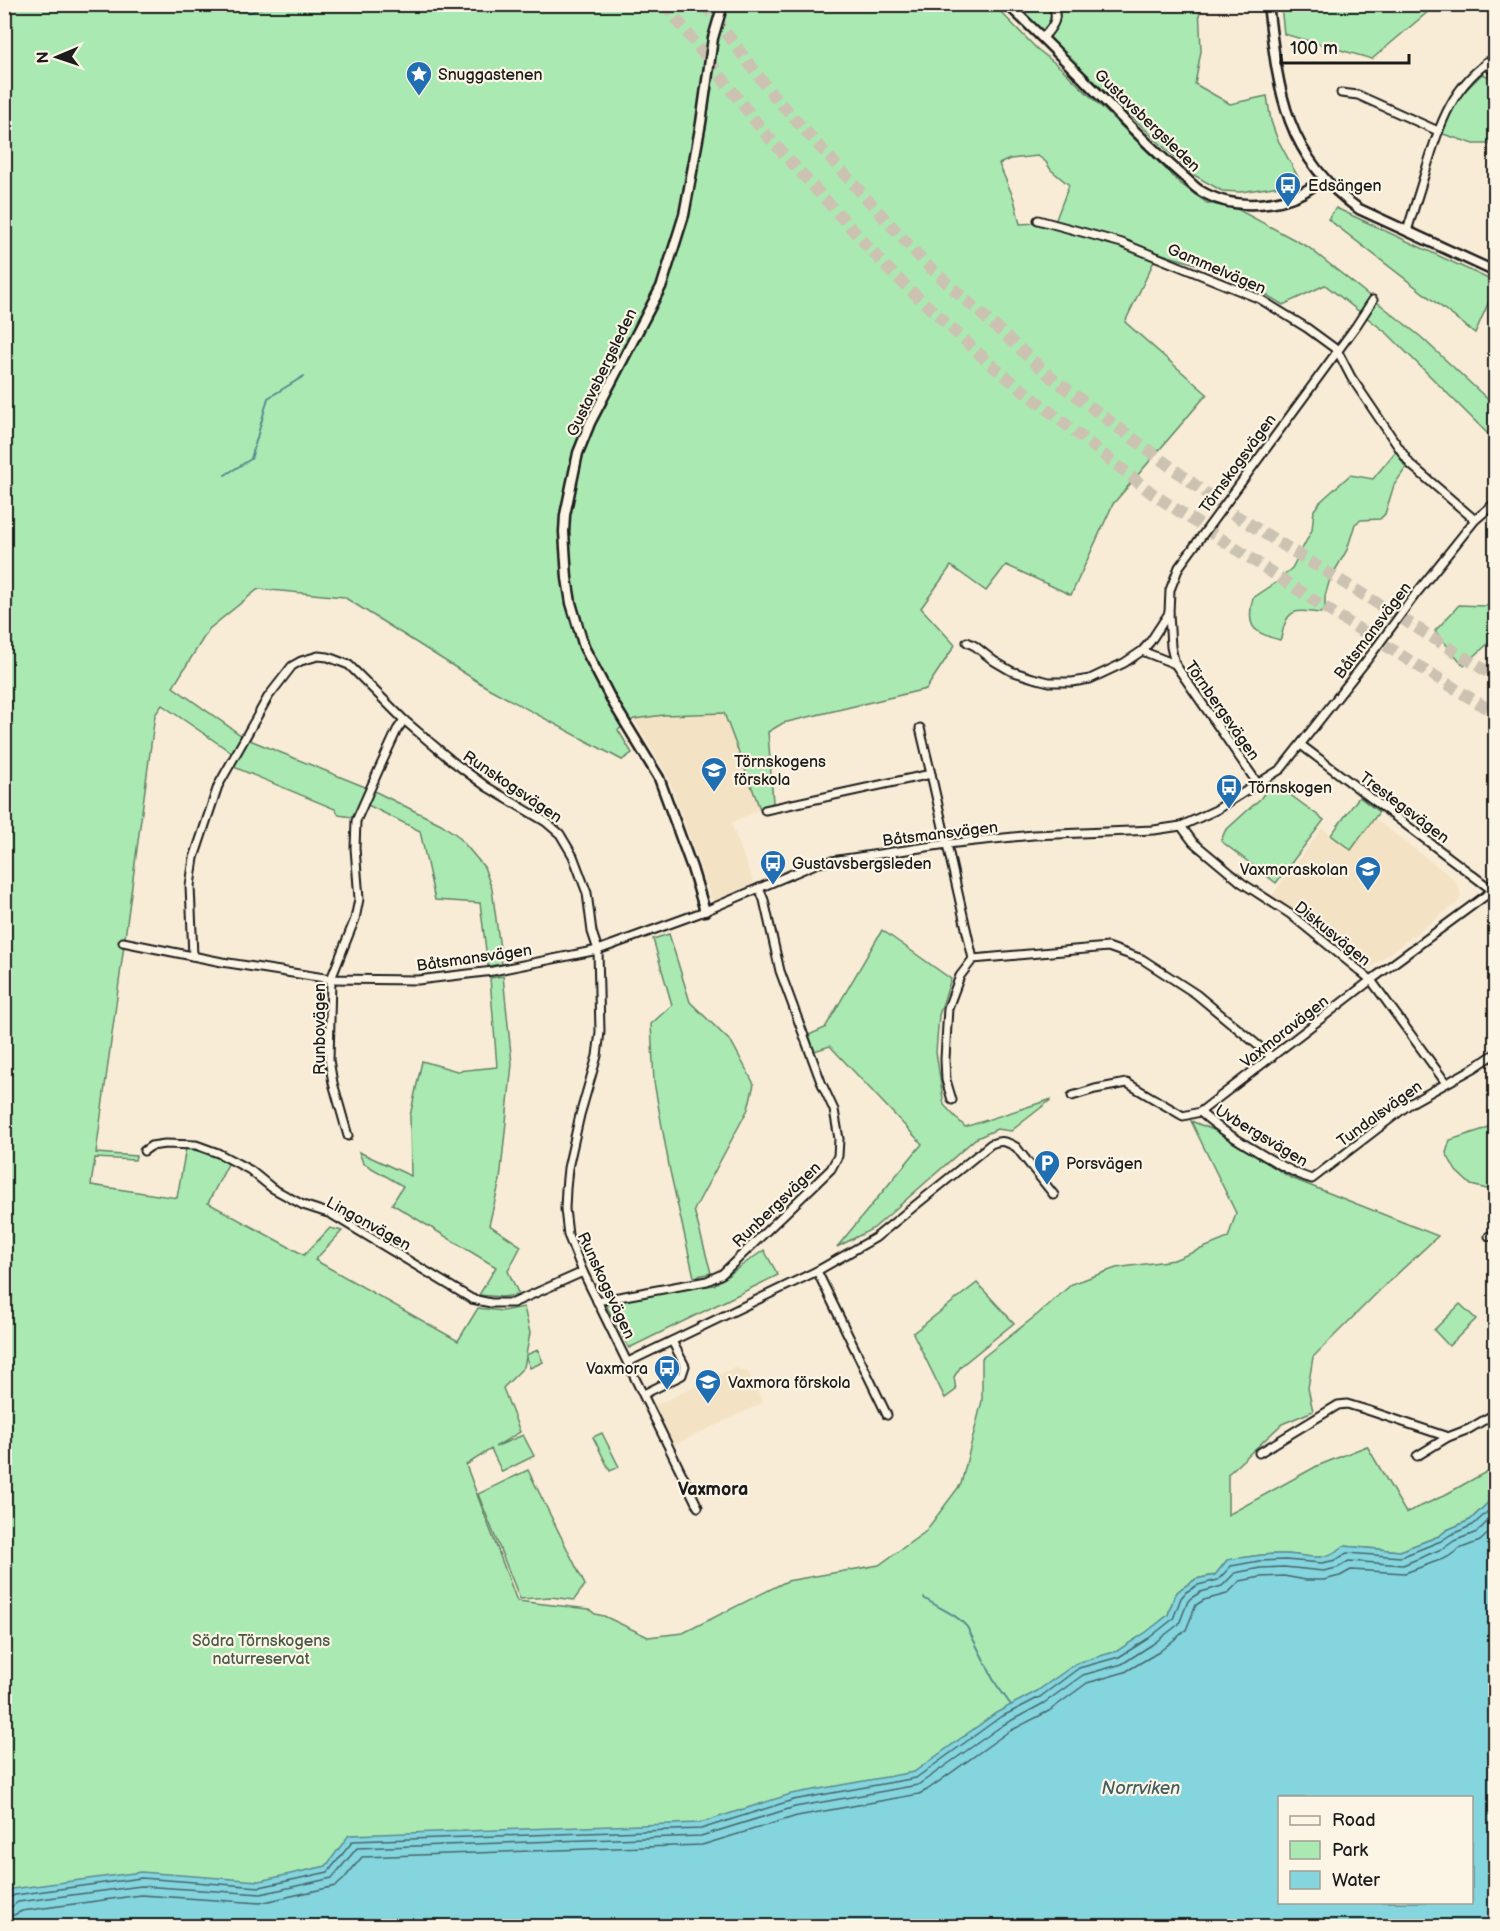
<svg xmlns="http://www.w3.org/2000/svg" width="1500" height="1931" viewBox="0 0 1500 1931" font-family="'Balsamiq Sans',sans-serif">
<rect width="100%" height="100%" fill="#f8ecd6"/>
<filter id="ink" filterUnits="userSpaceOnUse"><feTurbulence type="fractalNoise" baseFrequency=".0167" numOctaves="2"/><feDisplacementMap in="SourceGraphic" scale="12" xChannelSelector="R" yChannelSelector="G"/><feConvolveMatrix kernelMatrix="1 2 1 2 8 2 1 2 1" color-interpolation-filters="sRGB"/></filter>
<g filter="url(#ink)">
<g fill="#f4e2c5">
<path d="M724,713L760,809L731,823L754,884L712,901L668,777L634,719L664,715Z"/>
<path d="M1374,818L1450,876L1459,887L1461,897L1456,904L1367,970L1271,897L1322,828L1351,850Z"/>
<path d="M734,1368L748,1372L763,1403L674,1445L654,1406Z"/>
</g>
<g fill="#aaeab2" stroke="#638367" stroke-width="1.5" fill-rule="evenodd">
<path d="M5,5H994L1036,48L1061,68L1181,184L1207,203L1237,209L1308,247L1421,337L1495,406V441L1388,334L1325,285L1283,305L1234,275L1158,253L1125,322L1207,394L1113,504L1071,595L1006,565L986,591L951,566L921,608L955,645L926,689L783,723L768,732L773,803L760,809L724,713L664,715L634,719L618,730L632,753L622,760L488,688L344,597L260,589L257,590L209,629L173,687L245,738L370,789L441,824L458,836L484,867L492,889L502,964L488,966L480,903L435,900L420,831L364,803L358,818L339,815L335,809L229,765L235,755L162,705L155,715L96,1153L136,1156L135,1160L95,1158L91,1185L177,1198L186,1148L211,1154L229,1162L208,1203L304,1255L330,1228L342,1231L315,1260L458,1341L478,1308L502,1311L524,1307L530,1333L526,1355L538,1350L543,1362L530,1368L526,1357L524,1367L503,1388L520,1432L495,1447L523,1435L534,1456L502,1472L491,1449L466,1465L517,1601L589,1609L595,1614L604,1616L648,1637L683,1633L787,1581L879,1565L925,1532L961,1484L982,1401V1358L1038,1314L1072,1284L1116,1268L1174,1260L1228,1238L1236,1213L1191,1121L1216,1131L1291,1178L1438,1236L1381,1289L1313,1357L1308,1388L1313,1411L1282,1424L1228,1474V1515L1317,1466L1367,1446L1406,1513L1441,1497L1495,1467V1496L1470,1520L1447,1530L1439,1536L1400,1551L1344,1546C1321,1565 1311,1555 1285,1554C1266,1553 1246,1557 1228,1560L1215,1575L1196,1579L1182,1588L1175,1594L1168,1615L930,1811L90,1926H5ZM1038,156L1046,162L1051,170L1069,185L1055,222L1020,224L1014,199L999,164L1010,159Z"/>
<path d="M1014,5H1199L1201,51L1195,84L1230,104L1267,96L1271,121L1277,138L1299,179L1287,185L1240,192L1222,191L1192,174Z"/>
<path d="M1281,5H1436L1372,59L1284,34Z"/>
<path d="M1482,74L1490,77L1495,83V144H1474L1440,133L1457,99Z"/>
<path d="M1336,208L1495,282V288L1475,333L1328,219Z"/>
<path d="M1396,451L1406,468L1394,485L1385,514L1380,519L1361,520L1355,524L1347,550L1330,579L1325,596V608L1321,613C1305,612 1290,605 1284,626C1282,631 1283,634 1280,640C1252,633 1246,626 1253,598L1277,582L1292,568L1312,530L1314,510L1320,502L1350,475L1373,479Z"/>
<path d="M1495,604V637L1464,666L1435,631L1459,605L1484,606Z"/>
<path d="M1273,782L1324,820L1276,883L1221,841L1225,831L1260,799Z"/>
<path d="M1359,797L1379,812L1351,850L1331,835Z"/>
<path d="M882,930L951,979L939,1015L936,1052L944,1105L965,1127L1052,1099L1011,1131L997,1129L975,1139L874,1228L837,1247L922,1144L830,1046L814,1051L809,1035L825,1028Z"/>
<path d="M669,934L690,1002L732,1043L754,1084L748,1109L694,1210L711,1273L694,1277L670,1171L654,1082L651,1024L672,1005L653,939Z"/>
<path d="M503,976L512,1064L500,1180L489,1225L521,1246L508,1271L519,1295L502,1297L479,1295L496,1267L392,1204L403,1186L363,1163L359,1152L411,1176L410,1116L422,1061L457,1071L497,1067L490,978Z"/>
<path d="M1495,1123V1191L1471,1185L1456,1171L1446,1153L1450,1140L1484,1129Z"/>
<path d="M764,1250L778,1275L629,1348L604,1302L714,1285Z"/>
<path d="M977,1283L1014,1323L961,1366L954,1377L956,1390L945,1398L913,1333Z"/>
<path d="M1460,1304L1476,1319L1449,1346L1434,1330Z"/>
<path d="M602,1433L619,1467L610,1471L593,1437Z"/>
<path d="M528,1470L585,1585L574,1600L551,1597L520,1599L478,1494Z"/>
</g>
<g fill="#84d5de" stroke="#5a8b90" stroke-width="1.5" fill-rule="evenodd">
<path d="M224,5H295L265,7L250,12Z"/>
<path d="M1495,1496V1926H5V1895L12,1889L141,1872L259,1881L326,1866L349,1835L700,1823L791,1794L914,1772L996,1713L1037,1691L1077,1663L1117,1651L1145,1633L1168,1615L1175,1594L1182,1588L1196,1579L1215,1575L1227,1560C1246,1557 1266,1553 1285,1554C1310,1555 1321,1564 1344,1546L1400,1551L1439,1536L1447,1530L1470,1520ZM1280,1798H1472V1902H1280Z"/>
</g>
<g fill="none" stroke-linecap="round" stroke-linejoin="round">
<g stroke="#46666a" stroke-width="1.5">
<path d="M4,1900L15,1895L141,1878L260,1887L328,1872L353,1841L701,1829L793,1800L916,1778L999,1718L1040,1697L1079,1668L1119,1657L1149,1638L1173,1619L1181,1598L1186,1592L1198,1585L1218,1580L1231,1566L1259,1561L1285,1560L1322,1563L1336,1560L1347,1553L1401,1557L1441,1541L1450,1535L1473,1525L1496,1504"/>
<path d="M4,1907H11L18,1902L141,1886L261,1894L332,1878L357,1848L701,1836L795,1807L918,1785L1003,1725L1044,1703L1083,1675L1122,1664L1153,1644L1179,1624L1188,1601L1191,1598L1201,1592L1222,1586L1235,1573L1260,1568L1284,1567L1323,1571L1337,1568L1349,1561L1403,1565L1444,1548L1454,1541L1477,1532L1496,1513"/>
<path d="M4,1916L14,1915L22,1911L141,1895L260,1903L336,1886L343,1880L362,1857L702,1845L797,1816L919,1794L927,1790L1008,1732L1049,1711L1087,1683L1125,1672L1159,1652L1186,1630L1196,1605L1204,1600L1227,1594L1240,1581L1261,1577L1284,1576L1306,1580H1324L1340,1576L1351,1570L1405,1573L1448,1557L1459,1549L1480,1541L1496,1526"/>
</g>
<g stroke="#5a8b90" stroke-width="2">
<path d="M225,475L251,459L268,398L304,376"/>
<path d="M924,1598C938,1608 957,1614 967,1627L996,1684L1011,1705"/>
</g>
<g stroke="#ccc2b1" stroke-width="12" stroke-dasharray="12 6" stroke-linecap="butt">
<path d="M665,4L763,131L891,272L989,363L1153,494L1333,613L1496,714"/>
<path d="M704,4L773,95L925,263L1052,378L1235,515L1496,677"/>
</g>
<g stroke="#1c1c1c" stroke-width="11">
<g id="minor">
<path d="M1043,38C1052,27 1061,18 1051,4"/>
<path d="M1486,62L1496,75"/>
<path d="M1341,93L1358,95L1438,131"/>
<path d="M1038,220L1122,243L1260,299L1307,328L1337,350L1351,377L1410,464L1475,520"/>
<path d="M1407,231C1413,212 1419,192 1425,173C1439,127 1451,84 1496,57"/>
<path d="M1169,613L1171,647L1175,664L1258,784"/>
<path d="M967,642L975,646L994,661L1011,671L1033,678L1049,682H1072L1090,679L1124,663L1142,651L1150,642L1169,613L1170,590L1179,567L1356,326L1373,300"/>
<path d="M1142,651L1175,664"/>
<path d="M920,728L931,774"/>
<path d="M1301,745L1492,890"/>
<path d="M765,810L931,774L973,959"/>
<path d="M1181,826L1193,842L1242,883L1290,914L1371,980L1446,1083"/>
<path d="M123,942L222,962L331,979L418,980L493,971L598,950L705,911L818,863L947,844L1033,835L1154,830L1181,826L1216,810L1281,769L1370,656L1415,595L1475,520L1496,502"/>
<path d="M193,956L190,886L194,858L218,786L268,697L292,666L301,661L318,656L328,657L349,665L404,720L452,761L487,787L546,822L560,834L573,856L587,893L592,932L598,950L600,1032L597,1056L580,1115L568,1168L566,1189L565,1209L568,1235L583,1272L698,1507"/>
<path d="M1072,1096L1095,1089L1127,1083L1183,1116L1200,1112L1371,980L1496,888"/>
<path d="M952,1100L946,1080L945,1059L948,1008L960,976L973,959L984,958L1108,947L1142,959L1196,994L1272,1057"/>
<path d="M1200,1112C1221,1131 1246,1145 1270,1159C1284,1167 1297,1175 1312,1179L1411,1103L1474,1068L1496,1053"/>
<path d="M348,1136L333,1083L329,1060L331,979L355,919L359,899L355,848L356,821L379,769L397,730L404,720"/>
<path d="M144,1151L151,1146L165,1144L196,1145L218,1153L250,1170L272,1188L303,1205L331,1214L472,1299L491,1303H513L583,1272"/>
<path d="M1489,1236L1496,1238"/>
<path d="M817,1271L887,1415"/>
<path d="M597,1301L707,1281L722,1274L831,1169L838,1156L839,1139L834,1110L821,1082L780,971L764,900L759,888"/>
<path d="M628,1362L817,1271L875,1238L991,1144C1001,1140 1006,1141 1016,1147L1054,1195"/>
<path d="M644,1394L682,1375L685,1366L672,1341"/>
<path d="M1259,1453L1338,1405L1347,1404L1367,1410L1448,1437L1469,1429L1496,1413"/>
<path d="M1417,1456L1448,1437"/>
</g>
</g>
<g stroke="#1c1c1c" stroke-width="13">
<g id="tertiary">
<path d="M1007,4C1048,42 1086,82 1125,121C1143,139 1162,158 1182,175C1187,179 1193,186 1199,190C1236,213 1293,207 1323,178"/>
<path d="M1268,4C1278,89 1284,156 1359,209L1496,272"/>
<path d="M705,911L692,868L659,778L612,701L584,647L571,603L567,578L564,532L565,515L578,453L590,423L662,285L684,215L701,123L713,38L723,4"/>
</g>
</g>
<use href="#minor" stroke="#fcf5e5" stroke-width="7"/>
<use href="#tertiary" stroke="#fcf5e5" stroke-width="8"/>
</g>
</g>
<defs>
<g id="sight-pin" transform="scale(1.35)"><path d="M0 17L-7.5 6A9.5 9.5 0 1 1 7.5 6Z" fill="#1f6fb2" stroke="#fcf5e5"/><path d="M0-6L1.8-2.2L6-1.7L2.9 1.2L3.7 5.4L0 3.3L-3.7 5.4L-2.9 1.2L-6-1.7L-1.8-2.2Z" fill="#fff"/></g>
<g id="bus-pin" transform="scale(1.35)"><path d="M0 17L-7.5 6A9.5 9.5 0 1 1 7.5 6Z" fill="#1f6fb2" stroke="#fcf5e5"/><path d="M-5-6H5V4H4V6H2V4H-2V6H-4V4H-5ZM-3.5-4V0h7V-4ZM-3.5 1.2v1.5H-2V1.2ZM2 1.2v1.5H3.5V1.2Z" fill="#fff"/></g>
<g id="school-pin" transform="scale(1.35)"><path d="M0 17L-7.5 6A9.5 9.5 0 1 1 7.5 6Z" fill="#1f6fb2" stroke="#fcf5e5"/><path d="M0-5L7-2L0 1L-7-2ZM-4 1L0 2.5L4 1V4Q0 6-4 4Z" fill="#fff"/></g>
<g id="parking-pin" transform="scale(1.35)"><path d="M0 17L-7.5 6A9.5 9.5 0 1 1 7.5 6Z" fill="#1f6fb2" stroke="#fcf5e5"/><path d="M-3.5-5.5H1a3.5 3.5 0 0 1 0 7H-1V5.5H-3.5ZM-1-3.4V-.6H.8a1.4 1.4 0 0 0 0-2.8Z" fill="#fff"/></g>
</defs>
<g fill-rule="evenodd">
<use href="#sight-pin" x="419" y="74"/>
<use href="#bus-pin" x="1288" y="185"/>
<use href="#school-pin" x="714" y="770"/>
<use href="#bus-pin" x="1229" y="787"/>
<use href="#bus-pin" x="773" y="863"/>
<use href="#school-pin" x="1368" y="869"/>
<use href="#parking-pin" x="1047" y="1163"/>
<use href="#bus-pin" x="667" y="1368"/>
<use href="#school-pin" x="708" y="1382"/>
</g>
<g text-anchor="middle" stroke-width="4.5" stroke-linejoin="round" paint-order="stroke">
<g font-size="16" fill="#1c1c1c" stroke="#fcf5e5" text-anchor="start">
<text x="438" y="80">Snuggastenen</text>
<text x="1308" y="191">Edsängen</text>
<text x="734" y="767">Törnskogens<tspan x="734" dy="18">förskola</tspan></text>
<text x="1248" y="793">Törnskogen</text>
<text x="792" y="869">Gustavsbergsleden</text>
<text x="1348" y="875" text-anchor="end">Vaxmoraskolan</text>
<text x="1066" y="1169">Porsvägen</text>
<text x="648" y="1374" text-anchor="end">Vaxmora</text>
<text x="728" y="1388">Vaxmora förskola</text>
</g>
<g font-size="16" fill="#1c1c1c" stroke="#fcf5e5">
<text transform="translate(1148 120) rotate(44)" y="6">Gustavsbergsleden</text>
<text transform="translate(1217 268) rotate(23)" y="6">Gammelvägen</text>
<text transform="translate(601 372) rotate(-64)" y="6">Gustavsbergsleden</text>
<text transform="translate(1237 463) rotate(-54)" y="6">Törnskogsvägen</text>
<text transform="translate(1372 630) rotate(-53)" y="6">Båtsmansvägen</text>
<text transform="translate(1223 710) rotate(55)" y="6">Törnbergsvägen</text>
<text transform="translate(513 786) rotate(34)" y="6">Runskogsvägen</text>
<text transform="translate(1405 807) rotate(37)" y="6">Trestegsvägen</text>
<text transform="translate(940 833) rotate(-7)" y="6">Båtsmansvägen</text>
<text transform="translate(1333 933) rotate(39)" y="6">Diskusvägen</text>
<text transform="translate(474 957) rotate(-8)" y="6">Båtsmansvägen</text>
<text transform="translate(319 1029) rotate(-90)" y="6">Runbovägen</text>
<text transform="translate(1284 1031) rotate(-38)" y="6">Vaxmoravägen</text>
<text transform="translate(1379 1113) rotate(-36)" y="6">Tundalsvägen</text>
<text transform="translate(1262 1135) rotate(31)" y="6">Uvbergsvägen</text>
<text transform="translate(776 1204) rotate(-44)" y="6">Runbergsvägen</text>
<text transform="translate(369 1223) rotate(29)" y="6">Lingonvägen</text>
<text transform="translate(607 1285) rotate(65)" y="6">Runskogsvägen</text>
</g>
<g font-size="16" fill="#475a49" stroke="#fcf5e5">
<text x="261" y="1646">Södra Törnskogens<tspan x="261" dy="18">naturreservat</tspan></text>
</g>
<g font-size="18" font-weight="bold" fill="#1c1c1c" stroke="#fcf5e5">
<text x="713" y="1495">Vaxmora</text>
</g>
<g font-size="18" font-style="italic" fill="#405d60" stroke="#fcf5e5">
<text x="1141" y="1794">Norrviken</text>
</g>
</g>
<rect width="1500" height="1931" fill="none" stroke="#fcf5e5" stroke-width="24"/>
<rect x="12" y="12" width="1476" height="1907" fill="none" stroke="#1c1c1c" stroke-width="2" filter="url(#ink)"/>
<rect x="1278" y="1796" width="195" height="108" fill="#fcf5e5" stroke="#a29e95" stroke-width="1.5"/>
<rect x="1290" y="1816" width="30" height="9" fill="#fcf5e5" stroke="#a29e95" stroke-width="1.5"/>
<text x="1332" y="1826" font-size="18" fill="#1c1c1c">Road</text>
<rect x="1290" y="1841" width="30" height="18" fill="#aaeab2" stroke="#a29e95" stroke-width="1.5"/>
<text x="1332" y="1856" font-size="18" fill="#1c1c1c">Park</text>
<rect x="1290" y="1871" width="30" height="18" fill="#84d5de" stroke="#a29e95" stroke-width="1.5"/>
<text x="1332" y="1886" font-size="18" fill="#1c1c1c">Water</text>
<g transform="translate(57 57) rotate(268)" stroke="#fcf5e5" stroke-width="4.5" paint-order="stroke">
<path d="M0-4.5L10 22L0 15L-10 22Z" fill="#1c1c1c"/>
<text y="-9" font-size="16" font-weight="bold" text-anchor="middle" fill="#1c1c1c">N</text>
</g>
<path d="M1281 54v9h128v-9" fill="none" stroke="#1c1c1c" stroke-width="3"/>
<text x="1290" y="54" font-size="18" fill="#1c1c1c" stroke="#fcf5e5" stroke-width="4.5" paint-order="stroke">100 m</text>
</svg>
